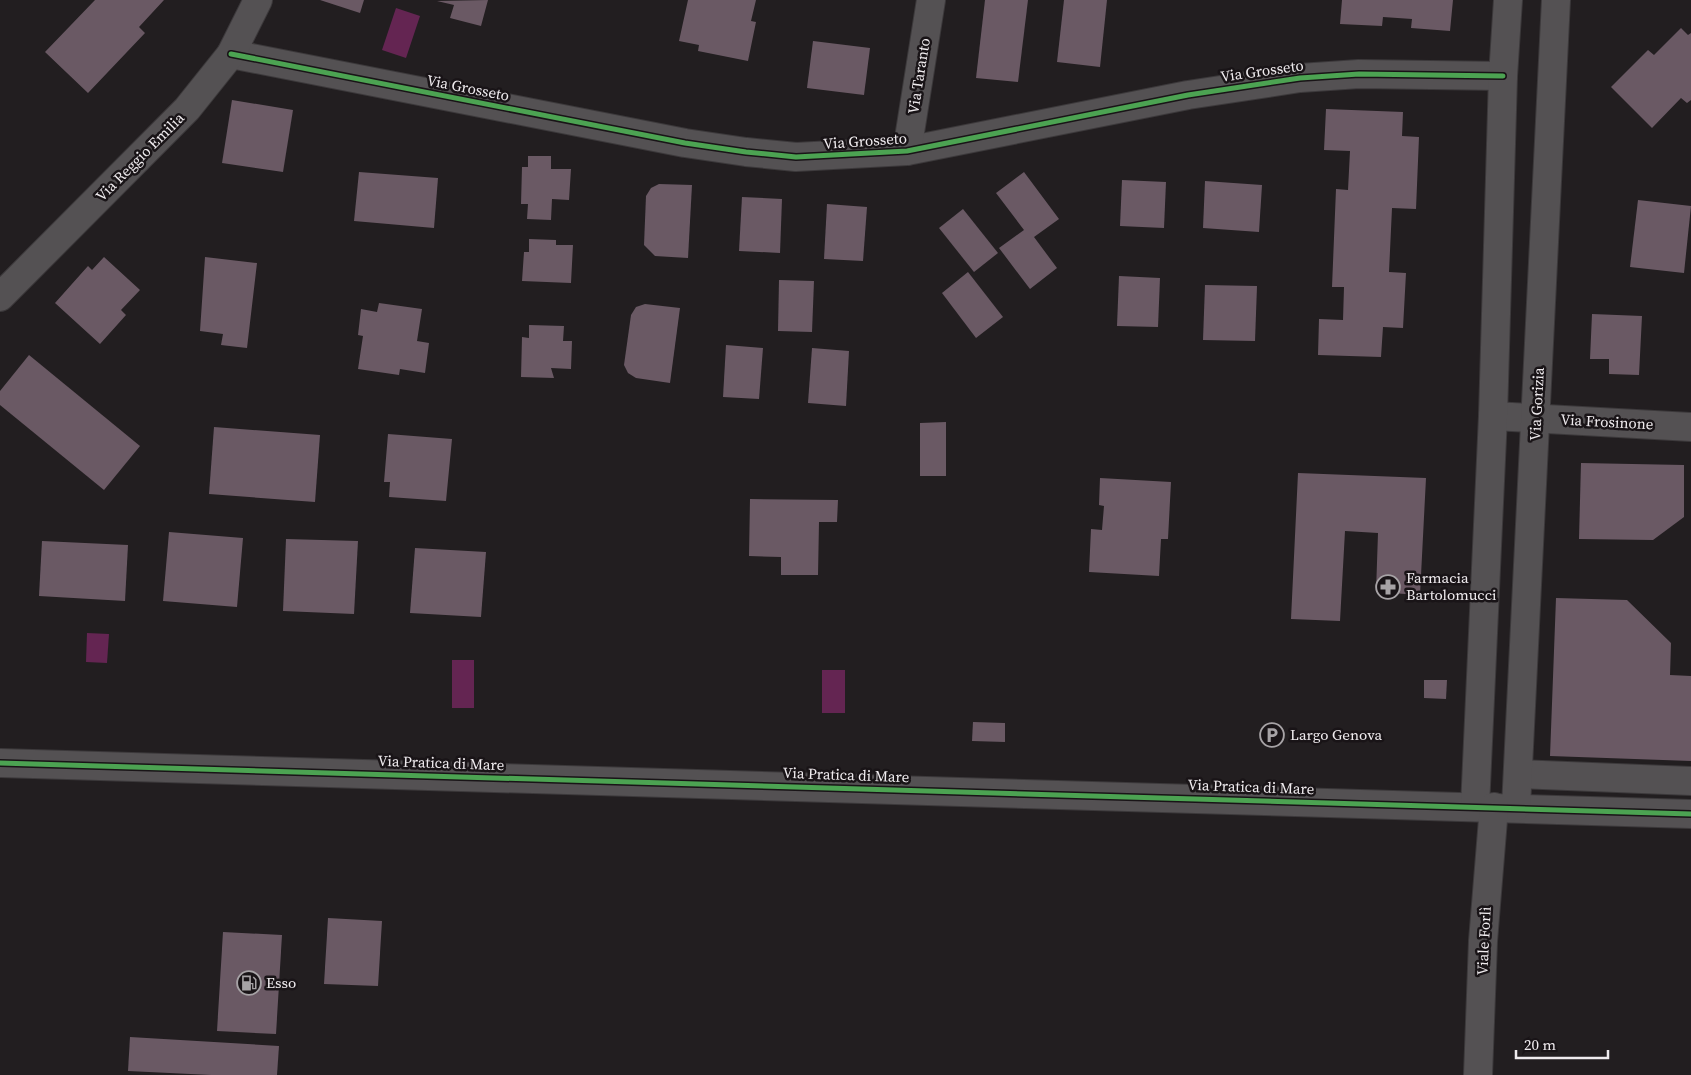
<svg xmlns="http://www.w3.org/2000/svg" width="1691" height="1075" viewBox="0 0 1691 1075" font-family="'Source Serif 4',serif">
<rect width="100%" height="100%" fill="#221e20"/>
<g fill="#642552">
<path d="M396,8L420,16L406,58L382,50Z"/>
<path d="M87,633L109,634L107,663L86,662Z"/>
<rect x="452" y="660" width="22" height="48"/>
<rect x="822" y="670" width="23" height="43"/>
</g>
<g fill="#6a5964">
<path d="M95,0H164L139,27L145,33L88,93L45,52Z"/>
<path d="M320,0H364L360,13Z"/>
<path d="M488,0L481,26L450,18L454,5L437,1Z"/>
<path d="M688,0H756L751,21L756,22L748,61L698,51L699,45L679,41Z"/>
<path d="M985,0H1028L1018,82L976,78Z"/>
<path d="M1064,0H1107L1100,67L1057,62Z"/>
<path d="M1342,0H1453L1450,31L1411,28L1412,19L1383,17L1382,26L1340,24Z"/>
<path d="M1681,28L1688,35L1691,33V100L1687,103L1681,98L1652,128L1611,87L1648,50L1654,55Z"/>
<path d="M813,41L870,48L864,95L807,88Z"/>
<path d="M232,100L293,110L283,172L222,163Z"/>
<path d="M1326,109L1403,112L1402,136L1419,137L1416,209L1392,208L1389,272L1406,273L1403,328L1383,327L1381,357L1318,355L1319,319L1343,320L1344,287H1332L1336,189L1348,190L1350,151L1324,150Z"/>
<path d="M528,156H551V169H571L569,200L552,199L551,220L527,219L528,204H521L522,167H528Z"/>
<path d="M359,172L438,178L434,228L354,221Z"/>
<path d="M1024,172L1059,219L1034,237L1057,268L1030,289L999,248L1024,230L996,193Z"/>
<path d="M1122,180L1166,182L1164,228L1120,226Z"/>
<path d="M1205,181L1262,185L1259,232L1203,228Z"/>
<path d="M659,184L692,185L688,258L655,256L644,245L646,196L651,188Z"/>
<path d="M742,197L782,199L780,253L739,251Z"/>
<path d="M1638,200L1691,206L1684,273L1630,267Z"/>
<path d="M827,204L867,207L863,261L824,259Z"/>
<path d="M963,209L998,253L974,272L939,228Z"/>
<path d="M529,239L556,240V245H573L571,283L522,281L524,252H529Z"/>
<path d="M104,257L140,290L121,310L126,315L100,344L55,303L88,266L92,270Z"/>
<path d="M205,257L257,263L247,348L221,345L223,334L200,331Z"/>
<path d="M968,272L1003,317L976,338L942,293Z"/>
<path d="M1119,276L1160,278L1158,327L1117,326Z"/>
<path d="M779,280L814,281L812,332L778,331Z"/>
<path d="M1205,285L1257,286L1255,341L1203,340Z"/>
<path d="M379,303L422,309L417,341L429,343L425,373L400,369L399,375L358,369L363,336L358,335L361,309L377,312Z"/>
<path d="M645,304L680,308L670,383L636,378L628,373L624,365L631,315L636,307Z"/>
<path d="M1592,314L1642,316L1639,375L1609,374V359H1590Z"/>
<path d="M529,325L564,326L563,341H572L571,369L551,368L554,378L521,377L522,337L529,338Z"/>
<path d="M726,345L763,348L759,399L723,397Z"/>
<path d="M812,348L849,351L846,406L808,403Z"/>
<path d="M29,355L140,446L104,490L0,405V391Z"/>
<path d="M946,422V476H920V423Z"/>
<path d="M214,427L320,435L315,502L209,494Z"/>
<path d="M388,434L452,439L446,501L389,497L390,482H384Z"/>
<path d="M1581,463L1684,465V517L1653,540L1579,539Z"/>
<path d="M1298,473L1426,478L1420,595L1376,592L1378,533L1345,531L1340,621L1291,619Z"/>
<path d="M1100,478L1171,482L1168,539H1161L1159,576L1089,572L1091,529L1102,530L1104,506L1099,505Z"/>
<path d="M750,499L838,500L837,522H819L818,575H781V557L749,556Z"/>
<path d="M169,532L243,538L237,607L163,601Z"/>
<path d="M286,539L358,541L354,614L283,611Z"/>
<path d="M42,541L128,545L125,601L39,596Z"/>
<path d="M415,548L486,552L481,617L410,613Z"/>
<path d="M1556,598L1627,600L1671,643L1670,675L1691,676V761L1550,756Z"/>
<path d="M1424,680H1447L1446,699L1424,698Z"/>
<path d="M973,722L1005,723V742L972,741Z"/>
<path d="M328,918L382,921L378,986L324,984Z"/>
<path d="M223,932L282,935L276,1034L217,1031Z"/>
<path d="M130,1037L279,1046L277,1075H211L128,1071Z"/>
</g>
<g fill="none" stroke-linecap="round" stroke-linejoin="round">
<g stroke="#3c393b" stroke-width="30">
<g id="minor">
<path d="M231,54L685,143L746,152L796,157L907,151L1188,95L1300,78L1359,74L1503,76"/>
<path d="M907,151L931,0"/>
<path d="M0,297L187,109L231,54L258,0"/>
<path d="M1493,416L1691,427"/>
<path d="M0,763L1691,814"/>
<path d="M1519,774L1691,781"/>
<path d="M1475,807L1493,416L1503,76L1508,0"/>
<path d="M1516,807L1556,0"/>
<path d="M1478,1075L1483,941L1494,807"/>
</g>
</g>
<use href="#minor" stroke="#545153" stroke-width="28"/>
<g stroke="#191417" stroke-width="8">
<g id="cycleway">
<path d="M231,54L685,143L746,152L796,157L907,151L1188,95L1300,78L1359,74L1503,76"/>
<path d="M0,763L1691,814"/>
</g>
</g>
<use href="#cycleway" stroke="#4ca352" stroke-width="5"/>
</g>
<defs>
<g id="pharmacy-ring" transform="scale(1.25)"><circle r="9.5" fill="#191417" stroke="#a7a3a6" stroke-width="1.5"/><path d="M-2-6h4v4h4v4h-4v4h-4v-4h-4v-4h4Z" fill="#a7a3a6"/></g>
<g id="parking-ring" transform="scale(1.25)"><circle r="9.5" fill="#191417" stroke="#a7a3a6" stroke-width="1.5"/><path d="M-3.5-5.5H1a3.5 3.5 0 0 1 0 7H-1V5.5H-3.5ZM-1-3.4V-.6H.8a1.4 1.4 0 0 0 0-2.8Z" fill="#a7a3a6"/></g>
<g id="fuel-ring" transform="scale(1.25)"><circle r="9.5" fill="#191417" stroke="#a7a3a6" stroke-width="1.5"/><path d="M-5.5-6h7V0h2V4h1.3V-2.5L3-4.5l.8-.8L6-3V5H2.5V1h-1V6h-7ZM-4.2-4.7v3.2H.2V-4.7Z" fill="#a7a3a6"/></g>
</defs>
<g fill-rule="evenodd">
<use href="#pharmacy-ring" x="1388" y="587"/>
<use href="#parking-ring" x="1272" y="735"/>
<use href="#fuel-ring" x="249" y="983"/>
</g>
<g text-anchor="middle" stroke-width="5" stroke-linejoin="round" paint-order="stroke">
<g font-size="15" fill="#efebee" stroke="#191417">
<text transform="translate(1262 71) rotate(-8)" y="5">Via Grosseto</text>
<text transform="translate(919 76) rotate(-81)" y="5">Via Taranto</text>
<text transform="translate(468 88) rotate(11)" y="5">Via Grosseto</text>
<text transform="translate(865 141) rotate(-4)" y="5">Via Grosseto</text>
<text transform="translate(140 157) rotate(-45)" y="5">Via Reggio Emilia</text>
<text transform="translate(1537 404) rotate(-87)" y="5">Via Gorizia</text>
<text transform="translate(1607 422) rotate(3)" y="5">Via Frosinone</text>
<text transform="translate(441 763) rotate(2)" y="5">Via Pratica di Mare</text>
<text transform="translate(846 775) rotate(2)" y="5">Via Pratica di Mare</text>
<text transform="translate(1251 787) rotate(2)" y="5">Via Pratica di Mare</text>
<text transform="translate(1484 941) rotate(-87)" y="5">Viale Forlì</text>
</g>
<g font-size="15" fill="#efebee" stroke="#191417" text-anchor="start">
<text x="1406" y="583">Farmacia<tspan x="1406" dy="17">Bartolomucci</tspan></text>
<text x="1290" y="740">Largo Genova</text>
<text x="266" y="988">Esso</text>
</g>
</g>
<path d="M1516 1050v8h92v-8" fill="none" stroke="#efebee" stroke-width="2.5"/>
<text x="1524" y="1050" font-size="15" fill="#efebee" stroke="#191417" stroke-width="4" paint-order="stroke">20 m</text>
</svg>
